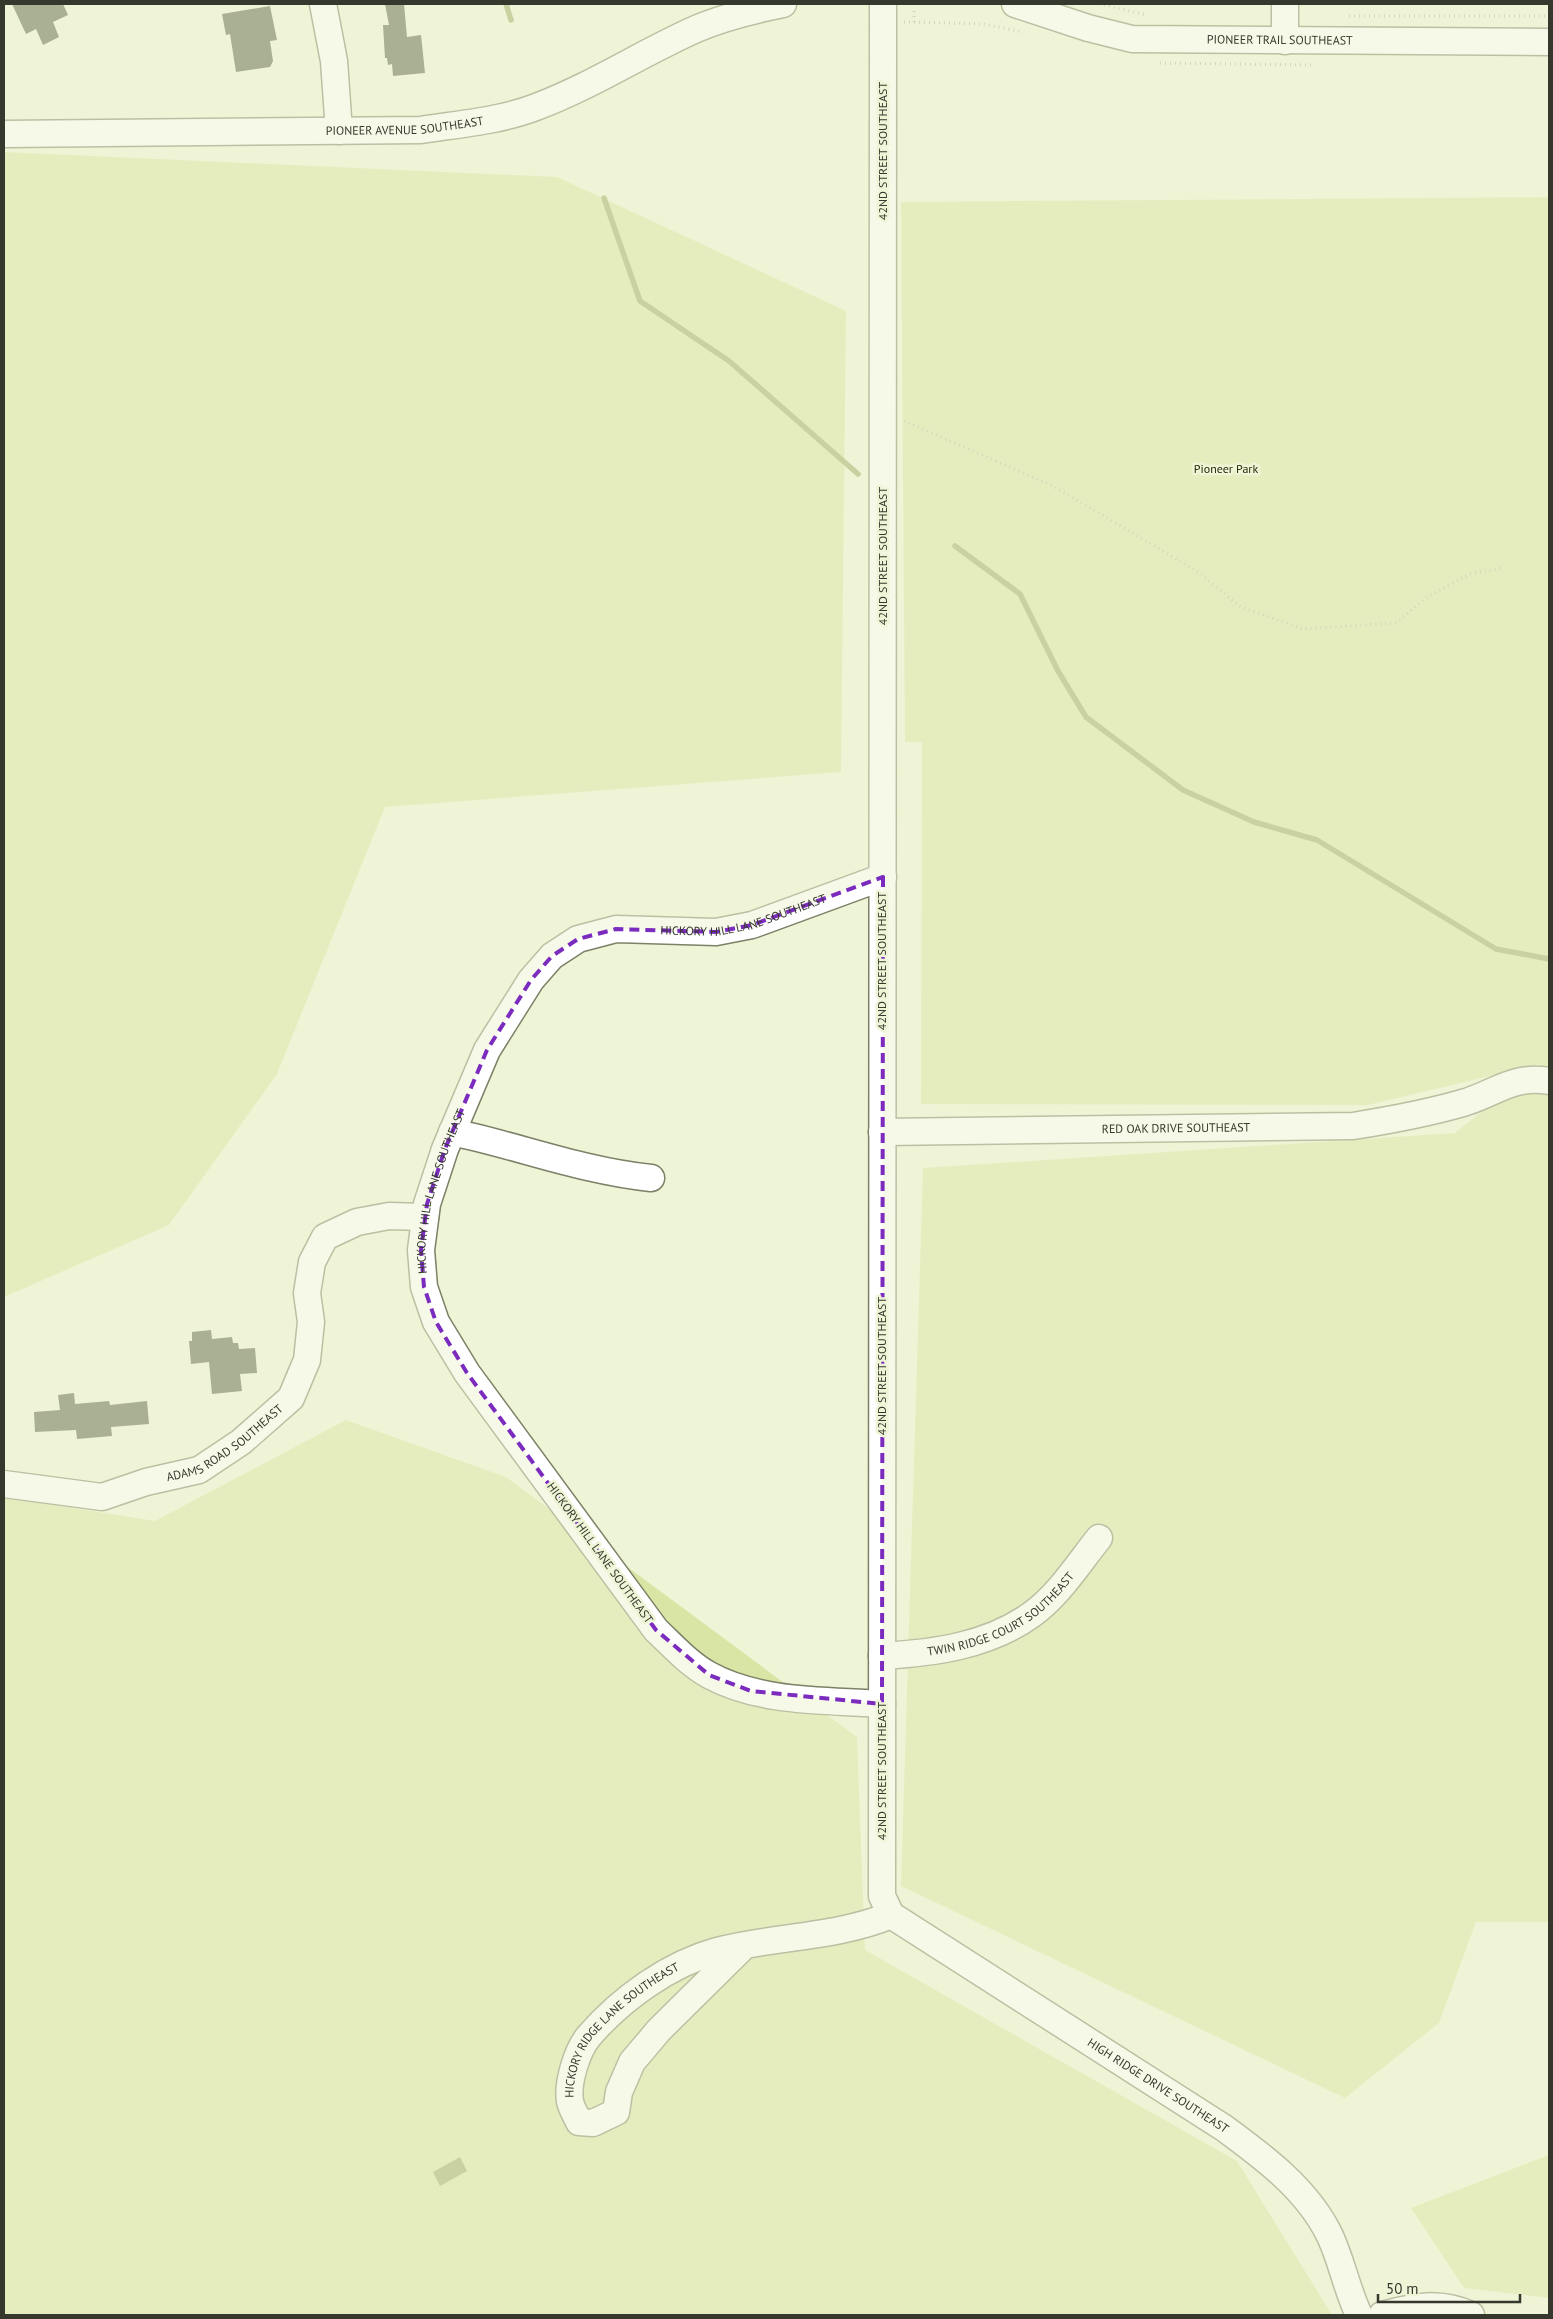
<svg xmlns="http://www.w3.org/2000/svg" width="1553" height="2319" viewBox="0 0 1553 2319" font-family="'PT Sans',sans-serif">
<rect width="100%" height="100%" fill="#eef4d6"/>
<g fill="#d9e5a5">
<path d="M4,152L557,177L846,311L841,772L385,807L277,1074L169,1225L4,1297Z"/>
<path d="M1549,197V1922H1476L1439,2023L1345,2098L901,1886L923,1168L1455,1133L1541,1064L1368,1105L921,1104L922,742H905L901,202Z"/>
<path d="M346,1420L506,1477L857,1737L865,1950L1237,2161L1332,2315H4V1497L155,1521Z"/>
<path d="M1549,2155V2298L1464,2288L1411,2208Z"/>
</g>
<path fill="#9ca762" d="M460,2157L467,2171L440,2186L433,2172Z"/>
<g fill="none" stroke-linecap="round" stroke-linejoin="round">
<g stroke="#9ca762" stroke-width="5.5">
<path d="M506,4L511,20"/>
<path d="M604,198L640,301L729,361L858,474"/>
<path d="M955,546L1020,594L1058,671L1086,717L1183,790L1254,822L1317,840L1496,949L1549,959"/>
</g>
</g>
<g fill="#585d44">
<path d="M12,4H63L68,15L53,22L59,37L43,45L36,29L26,34Z"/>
<path d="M385,4H404L407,37L421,35L425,73L393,76L392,64L388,65L387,58H385L383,25H389Z"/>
<path d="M270,6L277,40L270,41L273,61L270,67L236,72L230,34L226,35L222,14Z"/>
<path d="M211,1330L212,1339L232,1337L233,1343H238L239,1349L255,1348L257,1373L240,1374L242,1391L212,1394L209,1362L191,1364L189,1341H192V1332Z"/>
<path d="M74,1393L75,1404L109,1401L110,1405L147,1401L149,1424L111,1427L112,1436L77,1439L76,1430L35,1432L34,1412L60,1410L58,1395Z"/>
</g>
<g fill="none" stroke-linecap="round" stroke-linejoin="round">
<g stroke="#7c8167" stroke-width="29">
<g id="minor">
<path d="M323,4L334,61L339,131"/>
<path id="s1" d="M883,4L882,1896L891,1915L1224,2128C1265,2158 1308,2190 1330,2236C1342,2262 1347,2290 1359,2315"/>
<path id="s2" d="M1015,4L1088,28L1132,39L1549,42"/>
<path d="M1285,4V41"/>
<path id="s3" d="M4,134L421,130C459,124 500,121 536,107C592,86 642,53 696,29C724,17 753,10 783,4"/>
<path d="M452,1132C519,1146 582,1171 651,1178"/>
<path id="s4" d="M882,1132L1353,1126C1391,1120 1429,1113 1466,1102C1497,1092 1514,1075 1549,1081"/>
<path id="s5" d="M4,1484L102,1497L146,1482L199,1470L241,1442L291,1398L307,1360L311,1322L307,1293L312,1262L325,1237L357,1222L389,1216L425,1217"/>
<path id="s6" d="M882,1656C933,1653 988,1646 1031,1615C1059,1595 1078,1564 1099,1538"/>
<path id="s7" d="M882,1704C826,1700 760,1703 709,1675C689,1664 673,1646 656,1630L467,1373L436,1322L424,1287L421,1250L427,1204L445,1149L487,1050L531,980L552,956L578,939L616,929L716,932L752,925L883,877"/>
<path id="s8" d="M744,1946L659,2030L632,2062L619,2092L616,2112L593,2123L579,2122C576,2115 571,2108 570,2101C567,2083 577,2050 589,2036C621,1999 669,1964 717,1951C774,1936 836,1938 891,1915"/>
<path d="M1382,2315C1414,2306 1440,2301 1471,2315"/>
</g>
</g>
<g stroke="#b0b59d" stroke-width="3" stroke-dasharray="1 4" stroke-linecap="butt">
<path d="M1099,4L1147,15"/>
<path d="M1349,16H1549"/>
<path d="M904,22H914V10"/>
<path d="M914,22L983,24L1023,32"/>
<path d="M1160,63L1314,65"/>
<path d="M904,421L1053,486L1200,573L1239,606L1303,629L1396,623L1427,597L1470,574L1501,568"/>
</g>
<use href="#minor" stroke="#fff" stroke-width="26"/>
</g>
<path d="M0 0H1553V2319H0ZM883,877L882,1704L751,1691L709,1675L656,1630L467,1373L436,1322L424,1287L421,1250L427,1204L445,1149L487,1050L531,980L552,956L578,939L616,929L716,932L752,925Z" fill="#eef4d6" fill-opacity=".55" fill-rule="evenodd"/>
<path fill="none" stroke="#7b2cbf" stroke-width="4" stroke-dasharray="10 6" stroke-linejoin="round" d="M883,877L882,1704L751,1691L709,1675L656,1630L467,1373L436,1322L424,1287L421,1250L427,1204L445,1149L487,1050L531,980L552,956L578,939L616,929L716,932L752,925Z"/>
<g text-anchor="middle" stroke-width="5" stroke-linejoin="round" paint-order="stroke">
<g font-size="12" fill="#35382c" stroke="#eef4d6">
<text dy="4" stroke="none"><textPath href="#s2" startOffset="270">PIONEER TRAIL SOUTHEAST</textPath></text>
<text dy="4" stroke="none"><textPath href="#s3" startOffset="401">PIONEER AVENUE SOUTHEAST</textPath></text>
<text transform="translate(883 151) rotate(-90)" y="4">42ND STREET SOUTHEAST</text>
<text transform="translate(883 556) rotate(-90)" y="4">42ND STREET SOUTHEAST</text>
<text dy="4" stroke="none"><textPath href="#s7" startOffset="1226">HICKORY HILL LANE SOUTHEAST</textPath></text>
<text transform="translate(882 961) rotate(-90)" y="4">42ND STREET SOUTHEAST</text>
<text dy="4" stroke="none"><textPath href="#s4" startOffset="294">RED OAK DRIVE SOUTHEAST</textPath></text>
<text dy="4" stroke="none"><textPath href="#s7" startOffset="761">HICKORY HILL LANE SOUTHEAST</textPath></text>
<text transform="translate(882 1366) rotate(-90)" y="4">42ND STREET SOUTHEAST</text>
<text dy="4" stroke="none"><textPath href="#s5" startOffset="235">ADAMS ROAD SOUTHEAST</textPath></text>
<text transform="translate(600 1553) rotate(54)" y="4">HICKORY HILL LANE SOUTHEAST</text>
<text dy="4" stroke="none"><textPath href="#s6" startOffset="130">TWIN RIDGE COURT SOUTHEAST</textPath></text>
<text transform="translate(882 1771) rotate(-90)" y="4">42ND STREET SOUTHEAST</text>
<text dy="4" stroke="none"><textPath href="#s8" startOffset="370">HICKORY RIDGE LANE SOUTHEAST</textPath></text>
<text dy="4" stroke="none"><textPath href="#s1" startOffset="2230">HIGH RIDGE DRIVE SOUTHEAST</textPath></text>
</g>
<g font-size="12" fill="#282d0e" stroke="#eef4d6">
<text x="1226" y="473">Pioneer Park</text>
</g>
</g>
<rect width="1553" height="2319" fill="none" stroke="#35382c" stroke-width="10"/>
<path d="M1378 2294v8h142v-8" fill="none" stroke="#35382c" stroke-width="2.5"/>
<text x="1386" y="2294" font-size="15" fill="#35382c" stroke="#eef4d6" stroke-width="4" paint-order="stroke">50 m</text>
</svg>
